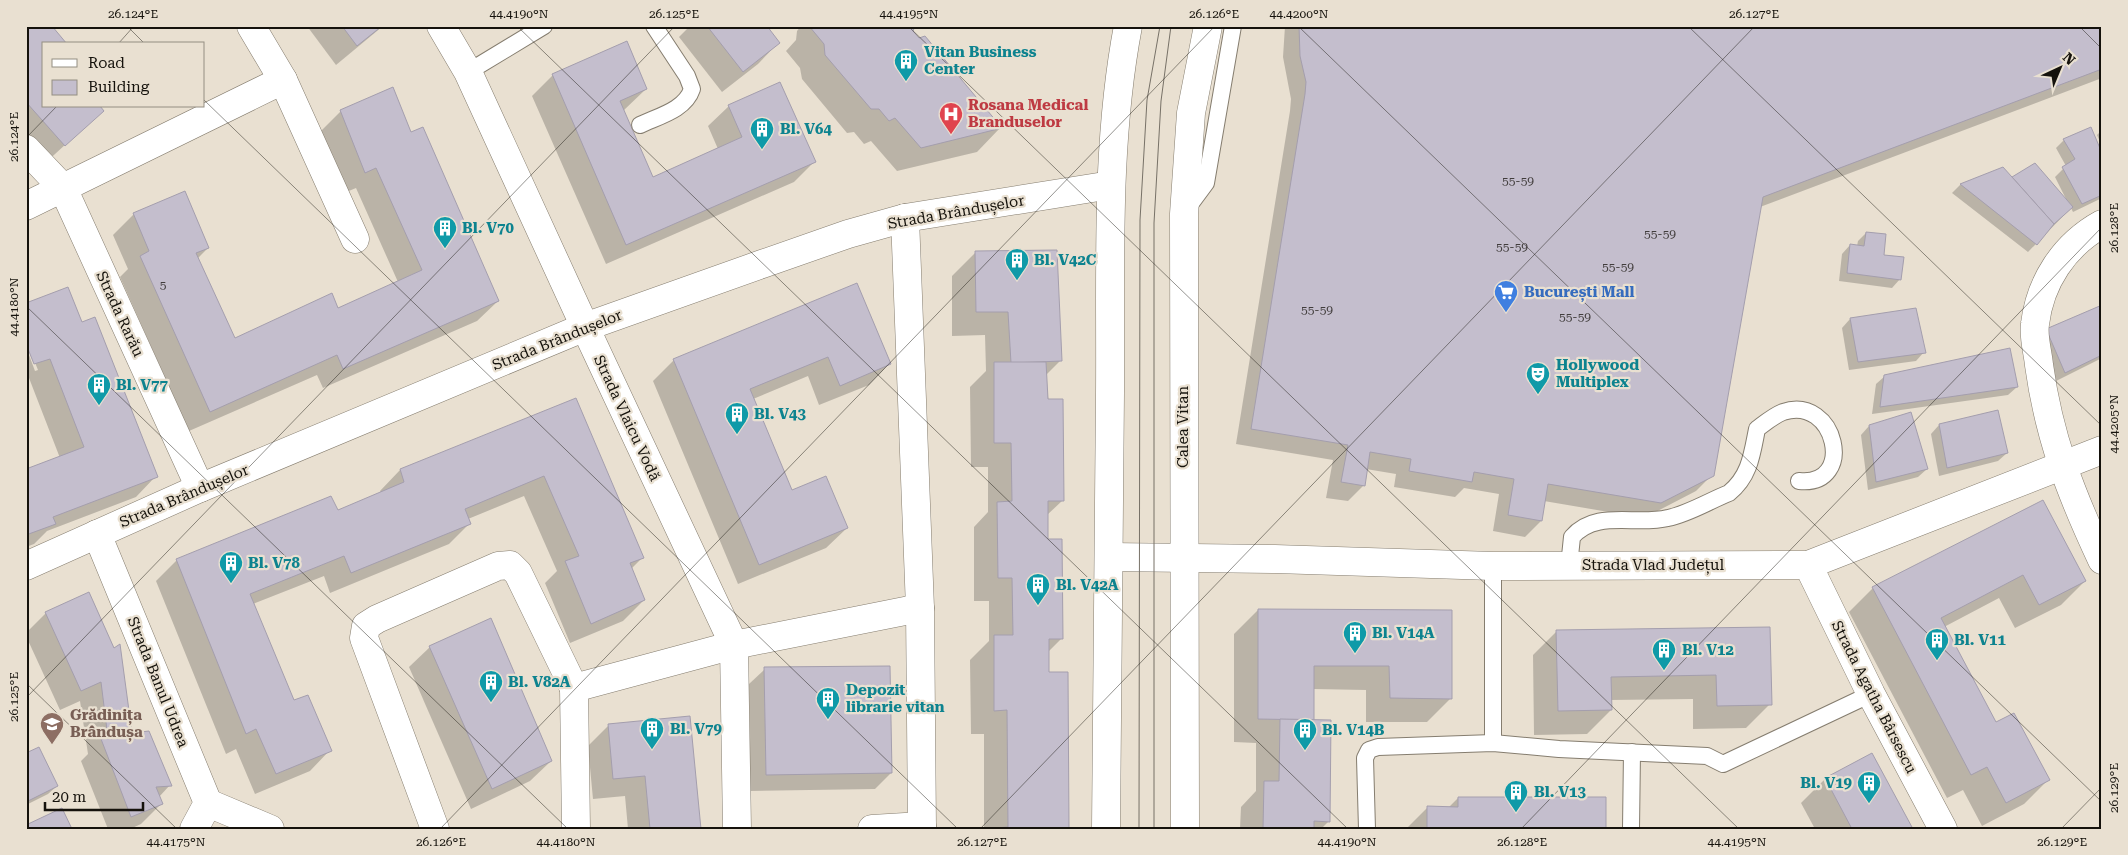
<svg xmlns="http://www.w3.org/2000/svg" width="2128" height="855" viewBox="0 0 2128 855" font-family="'Roboto Serif',serif">
<rect width="100%" height="100%" fill="#e9e0d1"/>
<g fill="#0003">
<path d="M26,26L44,44V106L102,111L43,165L26,146Z"/>
<path d="M307,26H383L336,65Z"/>
<path d="M690,26H765L778,43L758,64L722,92L679,37Z"/>
<path d="M801,26H914L911,31L1000,128L977,152L897,171L871,141L864,144L854,132L847,133L802,79L800,68L786,51L796,40L797,31Z"/>
<path d="M1285,26H2102V78L1760,207L1712,475L1696,491L1644,518L1544,501L1541,521L1525,537L1493,531L1499,494L1464,488L1455,497L1394,487L1396,474L1366,469L1364,485L1348,501L1326,498L1333,460L1236,444L1290,111L1291,99L1283,57Z"/>
<path d="M626,43L646,89L623,111L653,178L718,149L708,126L729,106L814,162L794,182L606,264L532,96L552,76Z"/>
<path d="M341,111L498,301L477,321L323,388L317,375L189,431L120,277L128,269L113,235L134,214L208,248L197,259L234,339L338,310L398,282L356,188L344,193L320,132Z"/>
<path d="M2102,130V146L2097,135Z"/>
<path d="M2064,140L2102,156V198L2073,212L2071,208L2028,252L1952,193L1960,185L2003,168L2012,178L2035,165L2067,201L2055,177L2066,166L2056,148Z"/>
<path d="M1866,233L1900,279L1892,288L1839,281L1842,254L1850,245L1857,246L1858,241Z"/>
<path d="M976,252L1061,360L1045,376L1063,500L1046,516V541L1062,638L1047,653V673L1068,829H984V734H971L970,660L989,641V601H974V527L988,512V467H971L970,387L986,371L985,335L952,336V276Z"/>
<path d="M856,285L889,364L869,385L819,405L808,376L753,399L792,492L847,528L826,548L738,584L653,381L674,360Z"/>
<path d="M2102,306V358L2056,381L2038,339Z"/>
<path d="M1850,319L1924,352L1916,361L1849,370L1842,328Z"/>
<path d="M81,324L156,476L136,497L47,531L34,544L26,547V471L60,458L29,378L26,379V347L35,371L38,370L26,340Z"/>
<path d="M1885,376L2017,387L2008,395L1872,414L1876,384Z"/>
<path d="M575,400L642,558L631,569L644,600L623,621L570,643L545,583L557,571L524,496L468,519L470,523L449,544L330,593L324,576L253,604L293,702L330,750L310,771L255,794L236,749L226,754L156,581L177,560L337,512L381,493L380,491L400,470Z"/>
<path d="M1939,425L2007,453L1998,461L1939,476L1931,434Z"/>
<path d="M1869,426L1927,469L1918,477L1868,490L1861,435Z"/>
<path d="M2043,502L2085,581L2061,605L2015,628L1999,598L1944,627L1995,724L2048,780L2024,804L1982,826L1963,790L1947,798L1849,612L1873,588Z"/>
<path d="M1258,610L1451,611V698L1427,722H1366V690L1313,689V721L1329,821L1321,829H1240L1241,807L1256,791V743L1234,742V634Z"/>
<path d="M46,613L114,650L131,735L170,785L159,797L161,804L141,824L130,829H108L81,761L88,754L80,701L60,710L26,636V633Z"/>
<path d="M1769,628L1770,704L1746,728L1693,729V699L1610,700L1611,710L1587,734L1534,735L1533,655L1557,631Z"/>
<path d="M430,647L551,761L530,781L471,809L409,667Z"/>
<path d="M765,669L891,773L875,789L750,791L749,684Z"/>
<path d="M609,725L699,829H628L625,796L593,799L588,746Z"/>
<path d="M26,754L57,786L48,794L26,805Z"/>
<path d="M1872,755L1912,829H1815L1801,803L1825,779Z"/>
<path d="M1458,798L1605,829H1406L1427,808H1448Z"/>
</g>
<g fill="#c4becd" stroke="#a49ead">
<path d="M26,26H52L67,44H44V106H100L104,111L65,146L26,102Z"/>
<path d="M342,26H382L357,46Z"/>
<path d="M707,26H767L780,43L743,72Z"/>
<path d="M809,26H915L913,31L919,38L925,36L1002,128L921,148L895,118L889,121L879,109H871L825,55L824,44Z"/>
<path d="M2102,26V69L1763,197L1714,476L1661,503L1548,484L1542,521L1508,515L1514,479L1474,472L1472,482L1409,471L1411,459L1370,452L1365,486L1341,482L1348,445L1251,429L1305,94L1306,82L1300,56L1299,26Z"/>
<path d="M627,41L647,89L620,101L653,177L742,137L728,105L780,82L816,162L626,245L552,74Z"/>
<path d="M393,87L411,132L423,127L499,301L343,369L337,355L210,412L140,256L149,251L133,213L185,191L209,248L196,253L235,338L332,293L338,308L422,270L376,168L365,173L340,110Z"/>
<path d="M2091,127L2102,153V195L2082,204L2062,167L2075,159L2063,139Z"/>
<path d="M2035,163L2073,207L2054,224L2012,177Z"/>
<path d="M2003,167L2054,224L2037,245L1960,184Z"/>
<path d="M1866,232L1886,234L1884,255L1904,257L1901,280L1847,273L1850,244L1864,246Z"/>
<path d="M1057,250L1062,361L1011,363L1008,312H976L975,251Z"/>
<path d="M857,283L891,364L840,386L828,357L750,389L792,490L826,476L848,528L759,565L673,359Z"/>
<path d="M68,287L82,322L95,317L158,477L53,517L56,524L26,535V469L84,447L50,359L34,364L26,344V303Z"/>
<path d="M2102,305V355L2065,373L2046,329Z"/>
<path d="M1916,308L1926,353L1858,362L1850,318Z"/>
<path d="M2010,348L2018,387L1880,407L1884,375Z"/>
<path d="M994,362H1046L1048,399H1063L1064,501H1048V539H1062L1063,639H1049V672H1068L1069,829H984L1008,827L1007,710L994,711V635H1013L1012,578H998L997,502L1012,501L1011,443H994Z"/>
<path d="M576,398L644,558L630,563L645,600L591,624L565,561L579,556L544,476L465,509L471,524L351,573L344,556L250,594L294,700L308,695L332,751L276,774L256,729L246,734L176,559L331,496L338,510L404,482L400,469Z"/>
<path d="M1998,410L2008,453L1947,468L1939,424Z"/>
<path d="M1911,412L1928,469L1876,482L1869,425Z"/>
<path d="M2043,500L2086,581L2039,605L2023,575L1941,618L1996,722L2014,713L2050,780L2006,803L1987,767L1971,775L1872,587Z"/>
<path d="M89,592L114,648L120,644L132,733L149,731L172,786L156,787L163,804L131,817L101,739L108,738L101,682L81,691L45,612Z"/>
<path d="M1258,609L1452,610V699L1390,698L1389,666H1314V720L1258,719Z"/>
<path d="M491,618L552,761L492,789L429,646Z"/>
<path d="M1770,627L1772,705L1717,706L1716,675L1611,677L1612,710L1558,711L1556,630Z"/>
<path d="M890,666L892,773L766,775L764,667Z"/>
<path d="M690,716L701,829H650L645,776L613,779L608,724Z"/>
<path d="M1280,719L1331,720L1330,822L1314,821V829H1263L1264,781H1279Z"/>
<path d="M39,747L58,786L26,802V753Z"/>
<path d="M1872,753L1913,829H1852L1825,778Z"/>
<path d="M1458,797H1606V829H1427V806L1458,807Z"/>
<path d="M62,808L72,829H26V825Z"/>
</g>
<g fill="none" stroke-linecap="round" stroke-linejoin="round">
<g stroke="#857d6f" stroke-width="18">
<g id="lane">
<path d="M468,72L544,26"/>
<path d="M640,125C659,116 685,110 692,89L687,76L654,26"/>
<path d="M1186,210L1206,183L1233,26"/>
<path d="M1569,566L1572,537C1596,509 1635,526 1668,518C1688,514 1709,501 1729,493C1750,476 1752,454 1757,429C1765,423 1773,416 1783,412C1836,394 1857,487 1799,481"/>
<path d="M1493,743V566"/>
<path d="M1367,829L1365,758L1369,750L1378,747L1493,743L1559,749L1707,756L1723,764L1871,694"/>
<path d="M1631,829L1632,752"/>
</g>
</g>
<g stroke="#857d6f" stroke-width="29">
<g id="street">
<path d="M251,26L283,80L355,239"/>
<path d="M441,26L468,72L585,327L734,645L737,829"/>
<path d="M26,149L63,188L200,488"/>
<path d="M26,206L283,80"/>
<path d="M905,218L920,608L922,829"/>
<path d="M2102,224C2064,245 2040,282 2035,324C2033,337 2038,353 2039,365C2049,438 2071,494 2102,560"/>
<path d="M574,688L576,829"/>
<path d="M208,803L270,829"/>
<path d="M435,829L364,638L366,626L377,619L498,566L510,565L518,573L574,688L734,645L920,608"/>
<path d="M872,829L922,826"/>
</g>
</g>
<g stroke="#857d6f" stroke-width="29">
<g id="secondary">
<path d="M97,534L208,803L194,829"/>
<path d="M1110,557L1275,559L1493,566L1808,565L2102,450"/>
<path d="M1808,565L1871,694L1943,829"/>
<path d="M26,566L200,488L585,327L762,264L848,234L905,218L1111,185"/>
<path d="M1106,829C1108,683 1110,538 1110,393C1111,270 1105,147 1128,26"/>
<path d="M1185,829L1184,214L1191,113L1208,26"/>
</g>
</g>
<use href="#lane" stroke="#fff" stroke-width="16"/>
<use href="#street" stroke="#fff" stroke-width="28"/>
<use href="#secondary" stroke="#fff" stroke-width="28"/>
<g stroke="#777167" stroke-width="1">
<path d="M1139,829L1140,220L1147,100L1160,26"/>
<path d="M1154,829V223L1161,101L1171,26"/>
</g>
</g>
<path fill="none" stroke="#15120c" stroke-width="1" stroke-opacity="0.45" d="M127,26L145,44M517,26L1348,829M908,26L1739,829M1298,26L2102,802M1688,26L2102,426M2079,26L2102,49M118,44L134,26M204,100L958,829M26,138L57,106M26,306L568,829M26,683L177,829M26,698L675,26M440,829L1215,26M980,829L1755,26M1521,829L2102,227M2061,829L2102,787"/>
<defs>
<g id="building-pin" transform="scale(1.25)"><path d="M0 17L-7.5 6A9.5 9.5 0 1 1 7.5 6Z" fill="#0f9aa8" stroke="#e9e0d1"/><path d="M-4-6H4V6H1V3H-1V6H-4ZM-2.5-4.3h1.7v1.8h-1.7ZM.8-4.3h1.7v1.8H.8ZM-2.5-1h1.7V.8h-1.7ZM.8-1h1.7V.8H.8Z" fill="#fff"/></g>
<g id="hospital-pin" transform="scale(1.25)"><path d="M0 17L-7.5 6A9.5 9.5 0 1 1 7.5 6Z" fill="#e0444e" stroke="#e9e0d1"/><path d="M-5-5h3v3.5h4V-5h3V5h-3V1.5h-4V5h-3Z" fill="#fff"/></g>
<g id="supermarket-pin" transform="scale(1.25)"><path d="M0 17L-7.5 6A9.5 9.5 0 1 1 7.5 6Z" fill="#3f7fe0" stroke="#e9e0d1"/><path d="M-6-5.5h2.5l.6 2H6L4.5 2H-2.5L-4.4-4H-6ZM-1.5 3.2a1.3 1.3 0 1 0 .1 0ZM3 3.2a1.3 1.3 0 1 0 .1 0Z" fill="#fff"/></g>
<g id="theatre-pin" transform="scale(1.25)"><path d="M0 17L-7.5 6A9.5 9.5 0 1 1 7.5 6Z" fill="#0f9aa8" stroke="#e9e0d1"/><path d="M-5-5.5Q0-4 5-5.5V0Q5 5 0 6Q-5 5-5 0ZM-3.3-2.5H-1v1.5H-3.3ZM1-2.5H3.3v1.5H1ZM-2.8 1Q0 5.5 2.8 1Z" fill="#fff"/></g>
<g id="school-pin" transform="scale(1.25)"><path d="M0 17L-7.5 6A9.5 9.5 0 1 1 7.5 6Z" fill="#8d6e63" stroke="#e9e0d1"/><path d="M0-5L7-2L0 1L-7-2ZM-4 1L0 2.5L4 1V4Q0 6-4 4Z" fill="#fff"/></g>
</defs>
<g fill-rule="evenodd">
<use href="#building-pin" x="906" y="61"/>
<use href="#hospital-pin" x="951" y="114"/>
<use href="#building-pin" x="762" y="129"/>
<use href="#building-pin" x="445" y="228"/>
<use href="#building-pin" x="1017" y="260"/>
<use href="#supermarket-pin" x="1506" y="292"/>
<use href="#theatre-pin" x="1538" y="374"/>
<use href="#building-pin" x="99" y="385"/>
<use href="#building-pin" x="737" y="414"/>
<use href="#building-pin" x="231" y="563"/>
<use href="#building-pin" x="1038" y="585"/>
<use href="#building-pin" x="1355" y="633"/>
<use href="#building-pin" x="1937" y="640"/>
<use href="#building-pin" x="1664" y="650"/>
<use href="#building-pin" x="491" y="682"/>
<use href="#building-pin" x="828" y="699"/>
<use href="#school-pin" x="52" y="724"/>
<use href="#building-pin" x="652" y="729"/>
<use href="#building-pin" x="1305" y="730"/>
<use href="#building-pin" x="1869" y="783"/>
<use href="#building-pin" x="1516" y="792"/>
</g>
<g text-anchor="middle" stroke-width="4.5" stroke-linejoin="round" paint-order="stroke">
<g font-size="12" fill="#413d3c">
<text x="1518" y="185">55-59</text>
<text x="1660" y="238">55-59</text>
<text x="1512" y="251">55-59</text>
<text x="1618" y="271">55-59</text>
<text x="163" y="289">5</text>
<text x="1317" y="314">55-59</text>
<text x="1575" y="321">55-59</text>
</g>
<g font-size="15" font-weight="bold" fill="#0d838f" stroke="#e9e0d1" text-anchor="start">
<text x="924" y="57">Vitan Business<tspan x="924" dy="17">Center</tspan></text>
<text x="780" y="134">Bl. V64</text>
<text x="462" y="233">Bl. V70</text>
<text x="1034" y="265">Bl. V42C</text>
<text x="1556" y="370">Hollywood<tspan x="1556" dy="17">Multiplex</tspan></text>
<text x="116" y="390">Bl. V77</text>
<text x="754" y="419">Bl. V43</text>
<text x="248" y="568">Bl. V78</text>
<text x="1056" y="590">Bl. V42A</text>
<text x="1372" y="638">Bl. V14A</text>
<text x="1954" y="645">Bl. V11</text>
<text x="1682" y="655">Bl. V12</text>
<text x="508" y="687">Bl. V82A</text>
<text x="846" y="695">Depozit<tspan x="846" dy="17">librarie vitan</tspan></text>
<text x="670" y="734">Bl. V79</text>
<text x="1322" y="735">Bl. V14B</text>
<text x="1852" y="788" text-anchor="end">Bl. V19</text>
<text x="1534" y="797">Bl. V13</text>
</g>
<g font-size="15" font-weight="bold" fill="#be3a42" stroke="#e9e0d1" text-anchor="start">
<text x="968" y="110">Rosana Medical<tspan x="968" dy="17">Branduselor</tspan></text>
</g>
<g font-size="15" fill="#15120c" stroke="#e9e0d1">
<text transform="translate(956 212) rotate(-10)" y="5">Strada Brândușelor</text>
<text transform="translate(120 314) rotate(65)" y="5">Strada Rarău</text>
<text transform="translate(557 340) rotate(-22)" y="5">Strada Brândușelor</text>
<text transform="translate(627 418) rotate(65)" y="5">Strada Vlaicu Vodă</text>
<text transform="translate(1183 427) rotate(-90)" y="5">Calea Vitan</text>
<text transform="translate(184 496) rotate(-23)" y="5">Strada Brândușelor</text>
<text x="1653" y="570">Strada Vlad Județul</text>
<text transform="translate(158 682) rotate(68)" y="5">Strada Banul Udrea</text>
<text transform="translate(1874 697) rotate(63)" y="5">Strada Agatha Bârsescu</text>
</g>
<g font-size="15" font-weight="bold" fill="#366cbe" stroke="#e9e0d1" text-anchor="start">
<text x="1524" y="297">București Mall</text>
</g>
<g font-size="15" font-weight="bold" fill="#785e54" stroke="#e9e0d1" text-anchor="start">
<text x="70" y="720">Grădinița<tspan x="70" dy="17">Brândușa</tspan></text>
</g>
</g>
<rect width="2128" height="855" fill="none" stroke="#e9e0d1" stroke-width="55"/>
<rect x="42" y="42" width="162" height="65" fill="#e9e0d1" stroke="#948e82"/>
<rect x="52" y="59" width="25" height="8" fill="#ffffff" stroke="#948e82"/>
<text x="88" y="68" font-size="15" fill="#15120c">Road</text>
<rect x="52" y="80" width="25" height="15" fill="#c4becd" stroke="#948e82"/>
<text x="88" y="92" font-size="15" fill="#15120c">Building</text>
<g transform="translate(2060 68) rotate(44)" stroke="#e9e0d1" stroke-width="4" paint-order="stroke">
<path d="M0-4L9 19L0 12L-9 19Z" fill="#15120c"/>
<text y="-8" font-size="14" font-weight="bold" text-anchor="middle" fill="#15120c">N</text>
</g>
<path d="M45 802v8h98v-8" fill="none" stroke="#15120c" stroke-width="2.5"/>
<text x="52" y="802" font-size="15" fill="#15120c" stroke="#e9e0d1" stroke-width="4" paint-order="stroke">20 m</text>
<rect x="28" y="28" width="2072" height="800" fill="none" stroke="#15120c" stroke-width="2"/>
<g font-size="12" text-anchor="middle" fill="#15120c">
<text x="133" y="18">26.124°E</text>
<text x="519" y="18">44.4190°N</text>
<text x="674" y="18">26.125°E</text>
<text x="909" y="18">44.4195°N</text>
<text x="1214" y="18">26.126°E</text>
<text x="1299" y="18">44.4200°N</text>
<text x="1754" y="18">26.127°E</text>
<text transform="translate(14 137) rotate(-90)" y="4">26.124°E</text>
<text transform="translate(2114 228) rotate(-90)" y="4">26.128°E</text>
<text transform="translate(14 307) rotate(-90)" y="4">44.4180°N</text>
<text transform="translate(2114 424) rotate(-90)" y="4">44.4205°N</text>
<text transform="translate(14 697) rotate(-90)" y="4">26.125°E</text>
<text transform="translate(2114 788) rotate(-90)" y="4">26.129°E</text>
<text x="176" y="846">44.4175°N</text>
<text x="441" y="846">26.126°E</text>
<text x="566" y="846">44.4180°N</text>
<text x="982" y="846">26.127°E</text>
<text x="1347" y="846">44.4190°N</text>
<text x="1522" y="846">26.128°E</text>
<text x="1737" y="846">44.4195°N</text>
<text x="2062" y="846">26.129°E</text>
</g>
</svg>
